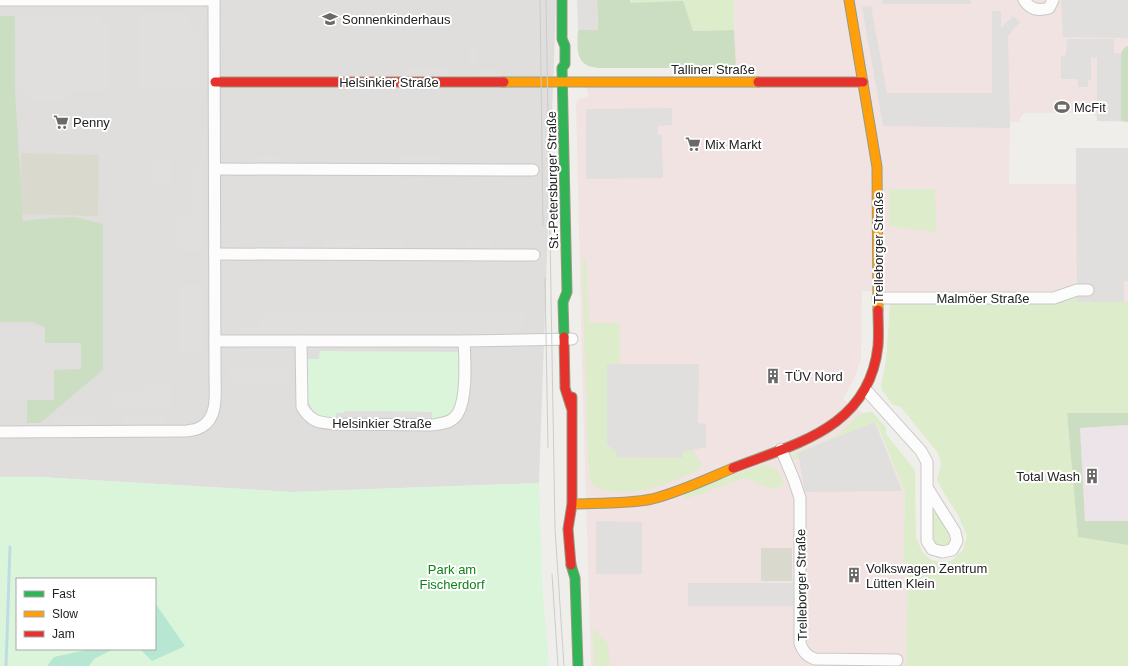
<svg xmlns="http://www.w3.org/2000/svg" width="1128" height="666" viewBox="0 0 1128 666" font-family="Helvetica,sans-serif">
<rect width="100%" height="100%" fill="#f0eeeb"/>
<path fill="#dfdedc" d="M0,0H556L539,483L292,492L39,477H0Z"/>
<path fill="#f1e3e1" d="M734,0H1128V122L1097,121V117L1089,113H1024L1020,118V122H1010L1009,184H1076V148H1128V302H1077V283L1054,291H862L861,358L855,377L843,399L875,422L905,493L903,562L908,563L906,666H591L582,364L576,103L579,99L589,96L584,82H735Z"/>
<path fill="#ede4e9" d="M1128,425V521L1085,522L1080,428Z"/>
<g fill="#d9d9cd">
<path d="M21,153L99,155L98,216L20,214Z"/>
<rect x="761" y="548" width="31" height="33"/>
</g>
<g fill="#ddeccb">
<path d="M630,0H734V30L693,31L630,3Z"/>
<path d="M889,189H935L936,232L889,226Z"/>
<path d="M586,258L589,323H620V364H607V444L616,452L617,457L681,458V452L693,450L702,465L700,469C670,483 621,505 591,484L588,461L582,259Z"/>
<path d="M1077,294L1078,302H1128V413H1067L1078,537L1128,545V666H906L908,563L903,562L905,493L876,422L799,453V459H793V455L795,453C812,446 830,441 844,429C853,421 859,411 872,412L886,427V434L915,470L916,537L922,551L926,556L932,560L940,562L951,561L963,550L967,536L958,515L944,493L937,480C940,466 944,465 937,452L901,407L893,405L882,390L881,385L886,361L890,303Z"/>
<path d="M763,465C777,466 780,472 784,484C773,496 756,480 744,478L689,498H683L688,490Z"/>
<path d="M936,512L950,534L949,545L945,547L935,544L933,539V513Z"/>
<path d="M593,628L608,644L610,666H594Z"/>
</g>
<g fill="#cbdec1">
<path d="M597,0H630V3L683,1L693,31L734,30L736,68H599C575,67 577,49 578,30H598Z"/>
<path d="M0,16H15V91L23,221L49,218L75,217L103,224V370L40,423H27V400H54V370L80,343H45V327L32,322H0Z"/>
<path d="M1128,46V122L1121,121V53L1125,47Z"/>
<path d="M1067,413H1128V425L1080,428L1085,521H1128V545L1078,537Z"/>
</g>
<g fill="#daf5da" fill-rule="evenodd">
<path d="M320,351L458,352C459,368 463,402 450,414C446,418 438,419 432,420V412L344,411V413H336V420C329,419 323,418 317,414C303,405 307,374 307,359H319Z"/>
<path d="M0,477H39L292,492L539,483L543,595L549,666H0ZM17,579H155V649H17Z"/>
</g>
<g fill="#b7e6d2">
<path d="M155,603L185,646L152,661L140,649H155Z"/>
<path d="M91,649H113L94,659L89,666H47L54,657Z"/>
</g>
<g fill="#e0dfde">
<path d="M577,0H597L598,30H578Z"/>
<rect x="882" y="0" width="89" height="4"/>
<path d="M1061,0H1128V38L1063,37Z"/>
<path d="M871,6L887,93H992V11H1001V28L1013,16L1020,22L1008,36L1010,128L883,126L862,7Z"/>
<path d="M138,13H188V29H199V88H138Z"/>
<path d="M15,14H101L102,24H110V91H70L69,100H26V91H17Z"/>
<path d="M1067,39H1114V53H1121V121H1097V58H1091V80H1088V87H1078V79H1061V56L1066,55Z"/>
<rect x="470" y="45" width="8" height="21"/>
<rect x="403" y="68" width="50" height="8"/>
<rect x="477" y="69" width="25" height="7"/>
<path d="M672,108V125L658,126V135H662L663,178L586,179V109Z"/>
<path d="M1076,148H1128V281H1124V302H1077Z"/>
<path d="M257,156H281L275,164H251Z"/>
<path d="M398,156H447L442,164H391Z"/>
<rect x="151" y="159" width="19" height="26"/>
<path d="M192,166H203L202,251L176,250V216H191Z"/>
<rect x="326" y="239" width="77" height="10"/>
<rect x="468" y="240" width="22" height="9"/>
<rect x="284" y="241" width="21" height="8"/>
<path d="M178,284L203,285V354L178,353Z"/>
<path d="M269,312H527L522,321V334H241V327H259V321Z"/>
<path d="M0,327H45V343H81V369L54,370V400H0Z"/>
<rect x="241" y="345" width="51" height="9"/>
<path d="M607,364H699L698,423L706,424V447L682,452V458L617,457L616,452L607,444Z"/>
<path d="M229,368H287V385H231V377H229Z"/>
<path d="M142,386H171V410H113V392H141Z"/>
<path d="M344,411L432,412V425L344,424Z"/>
<rect x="54" y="416" width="42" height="8"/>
<path d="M122,416H164L165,424H122Z"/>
<path d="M875,422L902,491L805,492L798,453Z"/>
<path d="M596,521L642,522V574H596Z"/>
<rect x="688" y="583" width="105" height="23"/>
</g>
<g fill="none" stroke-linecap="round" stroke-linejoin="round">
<path stroke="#bfdbe3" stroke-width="3" d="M6,666L10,547"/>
<g stroke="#c9c8c7" stroke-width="13">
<g id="street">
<path d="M0,0H214"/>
<path d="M1024,0C1031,10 1038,11 1049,8L1053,0"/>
<path d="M215,169L533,170"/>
<path d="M215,254L534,255"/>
<path d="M878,298H1054L1077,290H1088"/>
<path d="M215,341H464L572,339"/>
<path d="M301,341L302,407C312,423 320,423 338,424L432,425C440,424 450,423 455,417C468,404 465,359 464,341"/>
<path d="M866,390L921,451L927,462V541L932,549L942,552L952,550L957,541L955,532L928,489"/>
<path d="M0,432L187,431C191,430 196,430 199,428C219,420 215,393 215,376L214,0"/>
<path d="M781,449L794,480L800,498V643C803,652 807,656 815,659L897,660"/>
</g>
</g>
<g stroke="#999a82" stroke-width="11">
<g id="fast">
<path d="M562,0V39L565,46V64L562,68L567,292L563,302L564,337"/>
<path d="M571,565L575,578L578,666"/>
</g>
</g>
<g stroke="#999a82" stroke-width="11">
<g id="slow">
<path d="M849,0L877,167L878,310"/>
<path d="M504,82H758"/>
<path d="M572,504C597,503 628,504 652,499C680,492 707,479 733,468"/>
</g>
</g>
<g stroke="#999a82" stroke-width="11">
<g id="jam">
<path d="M215,82H504"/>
<path d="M758,82H863"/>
<path d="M564,337L565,388L571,407"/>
<path d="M733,468C797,443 869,428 878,346C879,334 878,322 878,310"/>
<path d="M571,565L568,529L572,504V397"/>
</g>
</g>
<use href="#street" stroke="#fdfcfc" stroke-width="11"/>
<use href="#fast" stroke="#30b455" stroke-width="9"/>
<use href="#slow" stroke="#ff9f0a" stroke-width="9"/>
<use href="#jam" stroke="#e5322d" stroke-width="9"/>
<g stroke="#ccc" stroke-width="1">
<path d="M540,0L543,226"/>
<path d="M546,0L555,529L564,666"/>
<path d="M545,278L548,448"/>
<path d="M552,574L558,666"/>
</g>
</g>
<defs>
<g id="school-bare" transform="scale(1.2)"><path d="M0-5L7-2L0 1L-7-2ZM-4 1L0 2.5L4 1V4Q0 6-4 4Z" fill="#6a6968" stroke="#fff" stroke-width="2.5" paint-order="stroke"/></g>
<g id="stadium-bare" transform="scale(1.2)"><path d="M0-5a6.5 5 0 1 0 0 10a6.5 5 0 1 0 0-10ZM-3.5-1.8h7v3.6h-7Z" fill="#6a6968" stroke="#fff" stroke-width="2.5" paint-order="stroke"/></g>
<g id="supermarket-bare" transform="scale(1.2)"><path d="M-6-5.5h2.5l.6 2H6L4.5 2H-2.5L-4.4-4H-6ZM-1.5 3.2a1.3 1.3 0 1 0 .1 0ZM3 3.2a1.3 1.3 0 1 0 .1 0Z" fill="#6a6968" stroke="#fff" stroke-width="2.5" paint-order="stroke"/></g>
<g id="building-bare" transform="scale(1.2)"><path d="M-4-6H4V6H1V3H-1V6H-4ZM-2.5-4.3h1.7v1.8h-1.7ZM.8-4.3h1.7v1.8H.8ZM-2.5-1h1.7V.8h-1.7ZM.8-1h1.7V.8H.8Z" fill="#6a6968" stroke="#fff" stroke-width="2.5" paint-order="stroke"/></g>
</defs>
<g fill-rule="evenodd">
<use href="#school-bare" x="330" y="19"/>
<use href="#stadium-bare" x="1062" y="107"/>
<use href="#supermarket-bare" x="61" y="122"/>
<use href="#supermarket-bare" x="693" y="144"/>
<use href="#building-bare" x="773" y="376"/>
<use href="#building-bare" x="1092" y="476"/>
<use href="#building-bare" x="854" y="575"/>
</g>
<g text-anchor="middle" stroke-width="4" stroke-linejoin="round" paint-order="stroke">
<g font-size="13" fill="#222" stroke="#fff" text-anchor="start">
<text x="342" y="24">Sonnenkinderhaus</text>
<text x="1074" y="112">McFit</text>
<text x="73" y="127">Penny</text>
<text x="705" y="149">Mix Markt</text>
<text x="785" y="381">TÜV Nord</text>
<text x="1080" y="481" text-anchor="end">Total Wash</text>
<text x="866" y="573">Volkswagen Zentrum<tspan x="866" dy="15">Lütten Klein</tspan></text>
</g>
<g font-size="13" fill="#222" stroke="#fff">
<text x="713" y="74">Talliner Straße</text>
<text x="389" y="87">Helsinkier Straße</text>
<text transform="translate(552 180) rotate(-91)" y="5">St.-Petersburger Straße</text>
<text transform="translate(878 248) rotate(-90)" y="5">Trelleborger Straße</text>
<text x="983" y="303">Malmöer Straße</text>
<text x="382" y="428">Helsinkier Straße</text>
<text transform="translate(801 585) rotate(-91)" y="5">Trelleborger Straße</text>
</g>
<g font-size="13" fill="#0c8416" stroke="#fff">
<text x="452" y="574">Park am<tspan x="452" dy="15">Fischerdorf</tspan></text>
</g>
</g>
<rect x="16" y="578" width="140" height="72" fill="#ffffff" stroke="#a7a7a7"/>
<rect x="24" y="591" width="20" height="6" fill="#30b455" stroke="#a7a7a7"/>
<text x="52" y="598" font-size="12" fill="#222222">Fast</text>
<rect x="24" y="611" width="20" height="6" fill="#ff9f0a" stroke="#a7a7a7"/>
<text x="52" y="618" font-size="12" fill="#222222">Slow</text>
<rect x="24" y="631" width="20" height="6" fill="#e5322d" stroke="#a7a7a7"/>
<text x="52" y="638" font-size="12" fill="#222222">Jam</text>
</svg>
